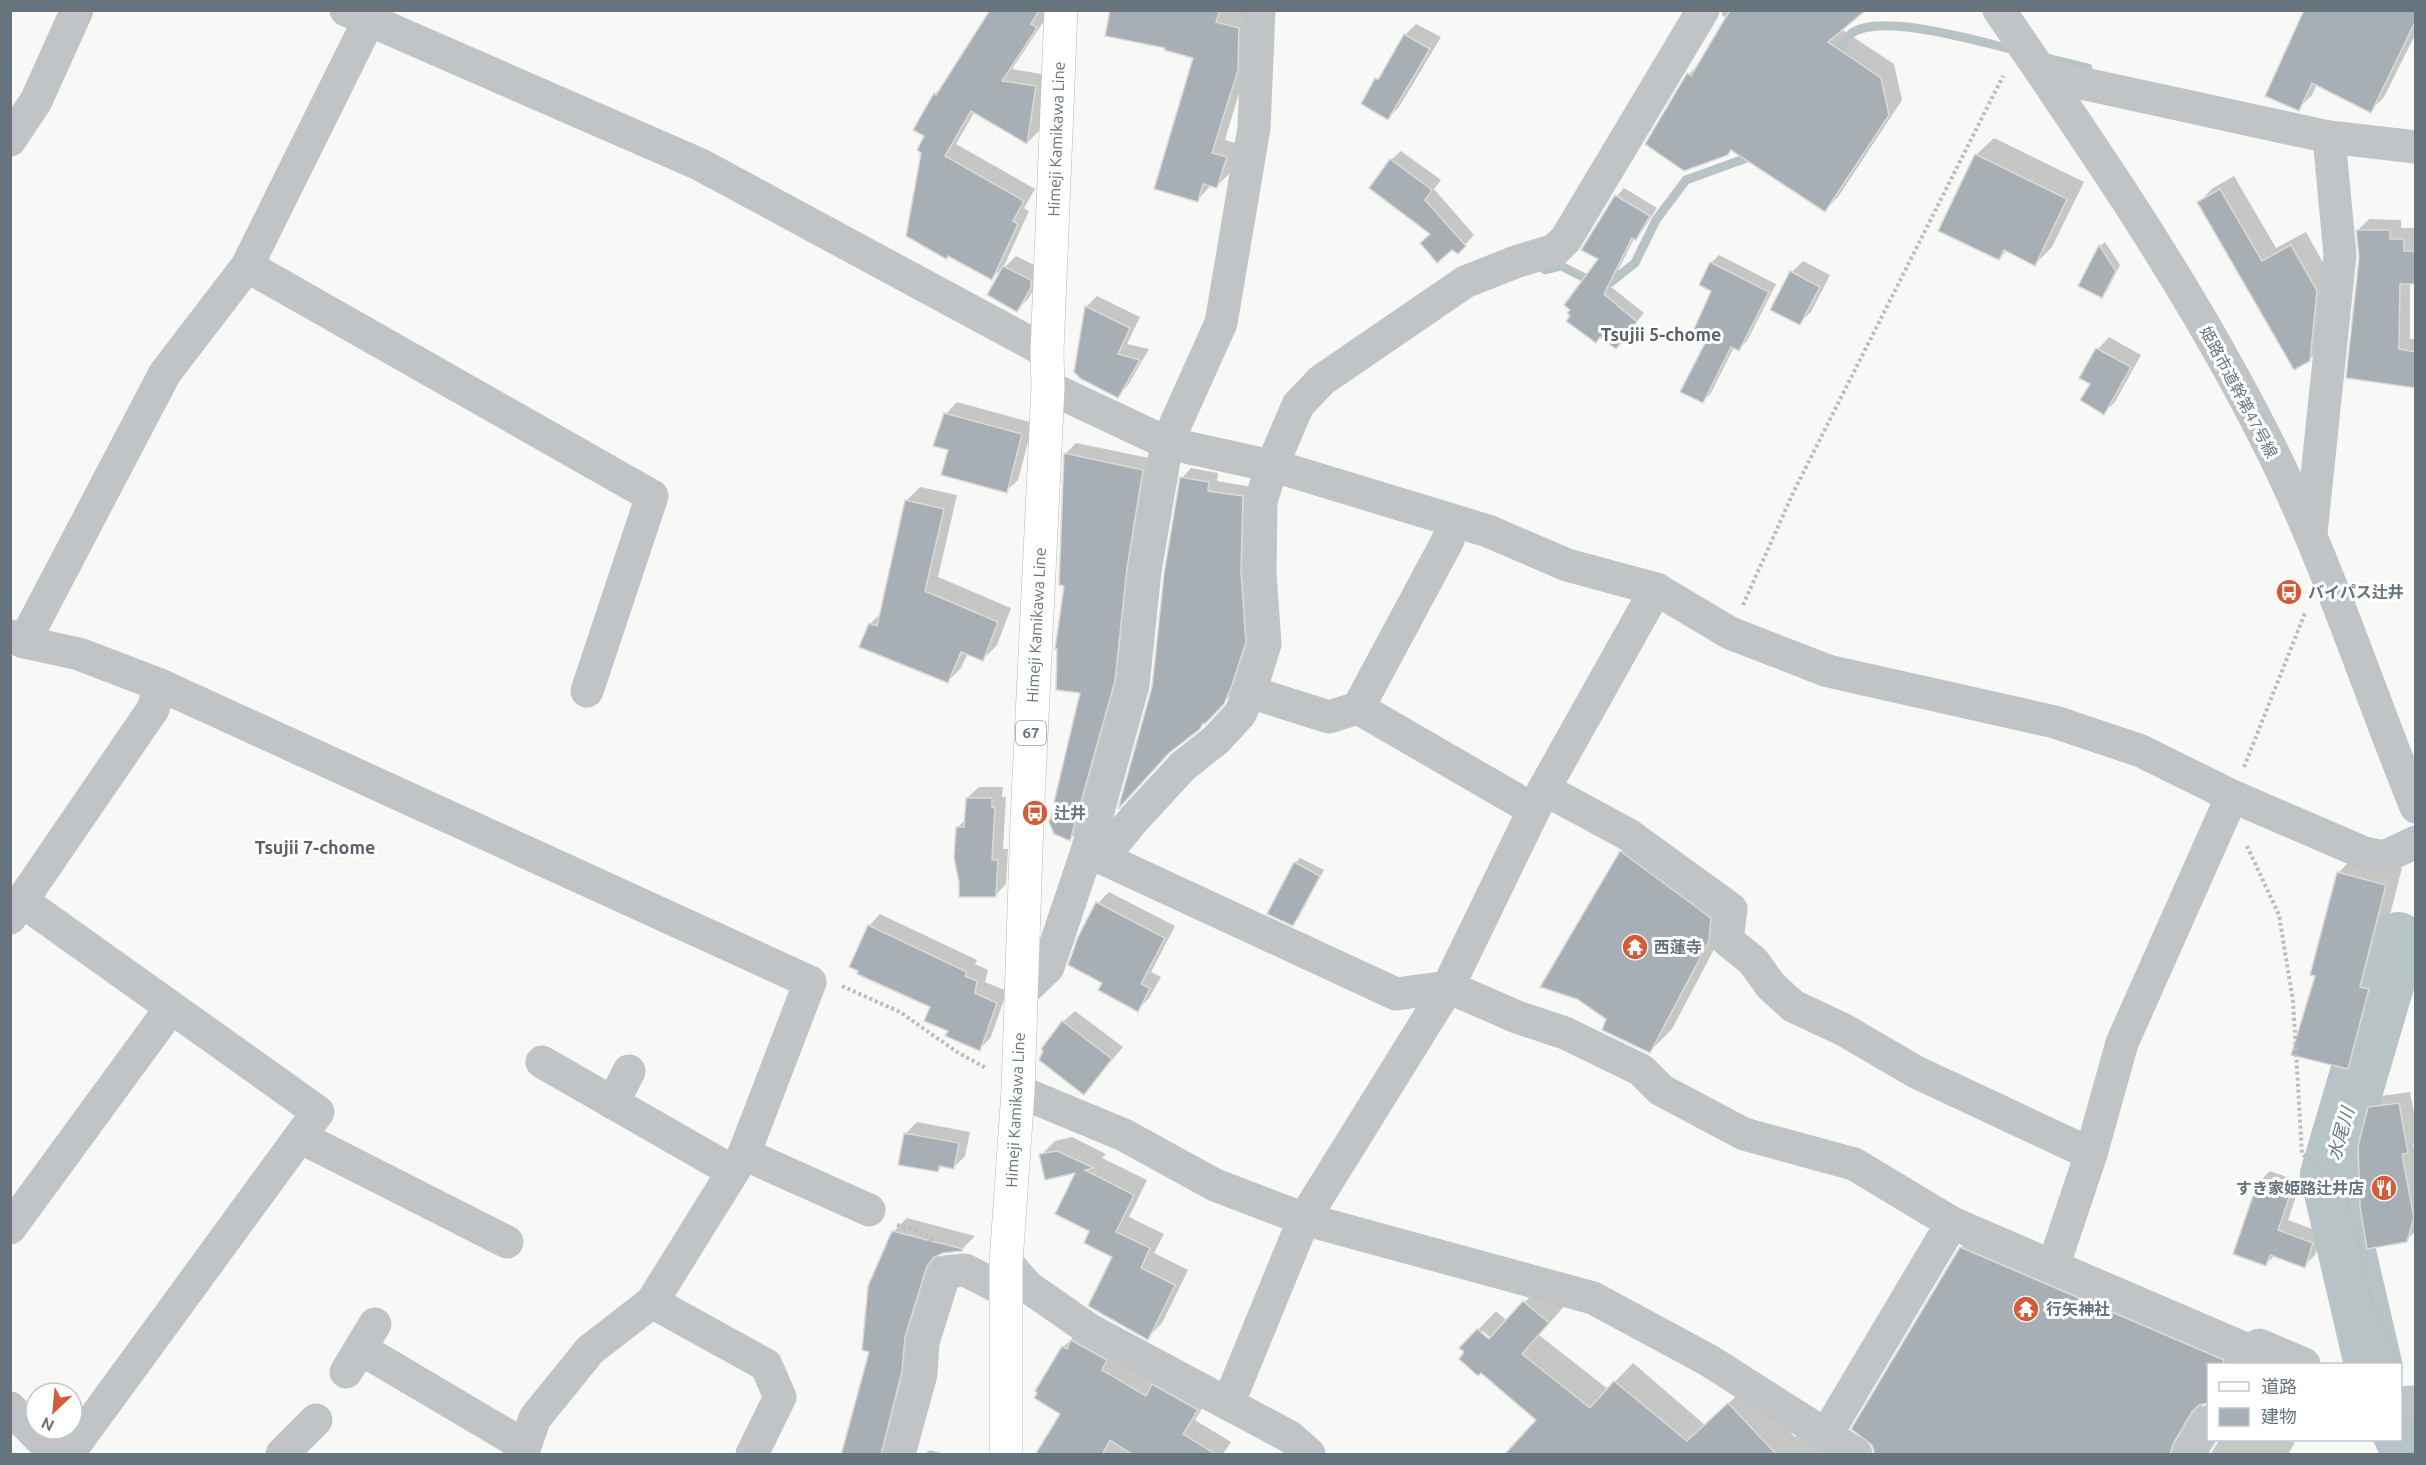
<svg xmlns="http://www.w3.org/2000/svg" width="2426" height="1465" viewBox="0 0 2426 1465" font-family="Ubuntu,'Noto Sans JP',sans-serif">
<rect width="100%" height="100%" fill="#f8f8f6"/>
<g fill="#0003" fill-rule="evenodd">
<path d="M990,10H1042L1048,15L1012,69L1047,75L1039,131L1027,143L975,111L956,144L1035,189L1024,208L1029,211L1004,266L992,278L926,136L935,94L945,84Z"/>
<path d="M1111,10H1235L1252,15L1250,56L1225,140L1239,144L1230,173L1217,186L1211,185L1197,201L1195,57L1167,46Z"/>
<path d="M1722,10H1862L1841,29L1894,64L1902,100L1838,197L1825,210L1732,149L1727,154L1689,74L1702,61L1727,19L1722,15Z"/>
<path d="M2306,10H2416V33L2384,97L2370,111L2317,84L2312,95L2298,109Z"/>
<path d="M1416,24L1441,37L1399,107L1388,118L1377,79L1385,71L1405,35Z"/>
<path d="M1994,138L2084,182L2052,247L2035,264L2007,250L1999,259L1976,155Z"/>
<path d="M1401,151L1441,180L1434,189L1474,235L1458,252L1432,233L1391,160Z"/>
<path d="M2234,176L2276,248L2306,232L2331,277L2324,345L2309,360L2199,202L2213,188Z"/>
<path d="M1624,188L1657,208L1643,230L1635,237L1610,286L1644,313L1623,339L1600,336V258L1583,249L1617,196Z"/>
<path d="M2369,219L2401,220V228H2414L2416,283H2410V339H2416V386L2348,377L2360,257L2358,230Z"/>
<path d="M2105,242L2120,265L2107,291L2102,296L2080,285L2100,246Z"/>
<path d="M1719,255L1776,284L1747,341L1739,349L1734,347L1711,393L1703,401L1713,290L1711,263Z"/>
<path d="M1016,256L1042,269V275L1028,299L1017,310L1005,267Z"/>
<path d="M1803,261L1830,275L1811,312L1799,323L1792,272Z"/>
<path d="M1097,296L1140,317L1127,344L1149,349L1128,385L1118,396L1086,307Z"/>
<path d="M2109,337L2141,355L2115,402L2104,413L2092,384L2081,378L2098,349Z"/>
<path d="M957,402L1033,423L1018,480L1006,491L949,449L946,414Z"/>
<path d="M1076,443L1154,459L1125,669L1081,828L1070,839L1058,802L1082,692L1065,585V454Z"/>
<path d="M1191,468L1218,473L1217,481L1252,487L1255,631L1234,692L1199,728L1153,687L1182,478Z"/>
<path d="M920,487L957,495L938,577L1011,608L997,645L983,659L968,653L961,668L948,681L870,624L882,612L906,501Z"/>
<path d="M979,787H1003L1002,797H1006L1003,849H1008L1006,884L995,896L957,828L966,819L967,798Z"/>
<path d="M1643,830L1731,917L1672,1029L1649,1052L1608,1018L1621,852Z"/>
<path d="M2355,856L2402,868L2376,970L2385,973L2365,1051L2348,1068L2317,975L2338,873Z"/>
<path d="M1300,858L1324,870L1298,919L1293,924L1295,863Z"/>
<path d="M1109,892L1175,926L1151,972L1161,977L1149,998L1138,1010L1105,982L1098,903Z"/>
<path d="M880,914L977,960L975,964L988,970L985,982L1007,991L991,1037L980,1049L950,1030L869,926Z"/>
<path d="M1075,1011L1123,1047L1084,1093L1063,1022Z"/>
<path d="M2410,1092L2416,1123V1143L2413,1145L2416,1157V1231L2406,1240L2369,1108L2381,1096Z"/>
<path d="M917,1122L970,1132L965,1156L954,1167L943,1165L938,1171L905,1134Z"/>
<path d="M1072,1137L1106,1154L1102,1158L1147,1180L1129,1217L1164,1234L1154,1253L1188,1270L1162,1323L1147,1338L1114,1257L1091,1230L1078,1170L1041,1155L1055,1141Z"/>
<path d="M2270,1171L2301,1182L2288,1220L2323,1233L2315,1255L2304,1266L2275,1255L2266,1264L2235,1253L2260,1181Z"/>
<path d="M907,1218L975,1236L961,1250L940,1253L918,1322L900,1454H842L871,1351L893,1232Z"/>
<path d="M1979,1229L2248,1364H2208V1402L2204,1403L2190,1425L2206,1454H1876L1961,1248Z"/>
<path d="M1543,1283L1566,1304L1539,1335L1608,1389L1633,1363L1705,1425L1747,1386L1795,1437L1814,1420L1872,1454H1569L1538,1420L1461,1348L1496,1311L1507,1321ZM1483,1331L1496,1343L1494,1345L1481,1334Z"/>
<path d="M1077,1334L1210,1396L1195,1420L1231,1442L1223,1454H1043L1062,1413L1037,1391L1063,1347Z"/>
<path d="M2220,1440H2289L2295,1443L2288,1454H2210Z"/>
<path d="M930,1450L945,1454H925Z"/>
</g>
<g fill="none" stroke-linecap="round" stroke-linejoin="round">
<g stroke="#b8c3c6" stroke-width="9">
<path d="M2043,57L2088,68"/>
<path d="M1832,58C1837,50 1845,39 1852,33C1881,12 1981,42 2015,50"/>
<path d="M1545,270L1561,266L1587,279L1611,282L1635,263L1656,220L1686,180L1755,155"/>
</g>
<g stroke="#b8c3c6" stroke-width="58">
<path d="M2373,1364L2329,1175L2398,941"/>
<path d="M2400,1430L2411,1454"/>
</g>
</g>
<g fill="#a8afb4" stroke="#dadad8" stroke-width="1.5">
<path d="M990,10H1039L1031,24L1037,28L1002,81L1036,86L1027,144L971,111L945,156L1024,201L1013,221L1018,224L992,280L948,256L946,259L906,236L921,153L917,150L924,136L913,130L934,93L936,95Z"/>
<path d="M1110,10H1220L1216,22L1239,28L1238,70L1212,153L1227,157L1217,188L1203,184L1198,202L1154,189L1193,58L1164,50L1165,48L1105,36Z"/>
<path d="M1730,10H1866L1828,42L1881,78L1889,115L1825,212L1731,150L1728,155L1684,171L1645,144L1687,73L1691,76Z"/>
<path d="M2304,10H2415V22L2371,113L2312,83L2299,111L2265,96Z"/>
<path d="M1404,34L1430,49L1388,120L1361,104L1375,78L1378,80Z"/>
<path d="M1975,154L2067,199L2035,266L2004,250L1999,260L1938,231Z"/>
<path d="M1390,159L1432,190L1425,200L1466,246L1458,254L1452,250L1437,263L1420,243L1430,234L1369,188Z"/>
<path d="M2220,189L2262,261L2291,245L2317,291L2310,361L2294,370L2197,202Z"/>
<path d="M1615,195L1650,216L1636,240L1632,238L1604,294L1637,322L1616,349L1600,337L1596,343L1566,321L1570,316L1567,313L1570,310L1564,305L1598,259L1581,250Z"/>
<path d="M2356,230H2390V239H2404V251H2415V284H2400L2399,349L2415,352V388L2346,378L2359,257Z"/>
<path d="M2099,245L2116,271L2102,298L2078,286Z"/>
<path d="M1710,262L1769,292L1739,351L1731,347L1703,403L1680,392L1705,343L1691,336L1711,291L1699,285Z"/>
<path d="M1003,266L1031,280V288L1017,312L987,295Z"/>
<path d="M1790,271L1820,287L1800,325L1770,310Z"/>
<path d="M1085,306L1130,328L1118,354L1140,360L1118,398L1081,379L1074,372Z"/>
<path d="M2096,348L2131,367L2104,415L2080,400L2090,384L2079,378Z"/>
<path d="M944,413L1022,434L1007,493L941,475L948,450L933,446Z"/>
<path d="M1064,453L1143,470L1127,568L1115,681L1070,841L1054,834L1049,822L1056,803L1054,802L1080,693L1056,690L1057,649H1055L1064,586L1059,585Z"/>
<path d="M1180,477L1209,482L1208,491L1243,496L1241,572L1246,642L1232,685L1224,704L1205,724L1203,723L1200,729L1169,753L1118,809L1152,687L1164,574Z"/>
<path d="M905,500L944,509L925,591L998,622L983,661L961,652L948,683L859,647L869,623L877,626Z"/>
<path d="M966,798H992V808L995,807L992,860H998L996,897H959V882L954,858L956,827H964Z"/>
<path d="M1620,851L1711,918L1709,941L1650,1053L1602,1030L1606,1019L1577,999L1540,987Z"/>
<path d="M1294,862L1320,876L1293,926L1267,914Z"/>
<path d="M2337,872L2386,885L2360,987L2369,989L2348,1069L2291,1055L2315,976L2310,975Z"/>
<path d="M1096,902L1165,938L1141,984L1150,988L1138,1012L1098,990L1102,983L1068,965L1078,937Z"/>
<path d="M868,925L967,972L965,976L977,981L975,993L997,1003L980,1051L945,1036L948,1031L924,1021L930,1007L857,974L858,971L849,967Z"/>
<path d="M1062,1021L1112,1059L1084,1095L1039,1060L1043,1051L1041,1049Z"/>
<path d="M2399,1103L2408,1153L2402,1154L2414,1218L2407,1242L2367,1249L2360,1206L2358,1146L2368,1107Z"/>
<path d="M904,1133L959,1143L954,1169L939,1166L938,1172L898,1165Z"/>
<path d="M1057,1151L1094,1168L1085,1170L1134,1195L1116,1232L1150,1248L1141,1268L1175,1285L1148,1340L1088,1306L1112,1257L1084,1243L1089,1231L1055,1214L1075,1173L1045,1180L1039,1154Z"/>
<path d="M2258,1181L2291,1192L2278,1230L2313,1243L2305,1268L2270,1255L2266,1266L2233,1254Z"/>
<path d="M892,1231L963,1249L962,1251L943,1253L934,1257L927,1266L905,1337L902,1371L881,1455H841L869,1352L862,1350L868,1286Z"/>
<path d="M1960,1247L2224,1360L2223,1365H2208V1403L2199,1405L2192,1412L2173,1444L2170,1455H1875L1872,1445L1851,1429Z"/>
<path d="M1523,1301L1549,1323L1522,1354L1590,1408L1614,1381L1687,1441L1728,1403L1777,1455H1504L1536,1420L1481,1373L1478,1376L1459,1359L1464,1352L1459,1348L1477,1329L1489,1339Z"/>
<path d="M1071,1340L1107,1360L1102,1370L1146,1396L1152,1384L1198,1410L1183,1434L1217,1455H1133L1110,1440L1102,1455H1035L1060,1414L1034,1398L1037,1393L1035,1391L1062,1346L1067,1349Z"/>
</g>
<g fill="none" stroke-linecap="round" stroke-linejoin="round">
<g stroke="#b4b8bb" stroke-width="34">
<path id="major" d="M1006,1454V1262L1018,1091L1027,820L1048,387L1047,352L1061,10"/>
</g>
<g stroke="#babdbf" stroke-width="4" stroke-dasharray="3 3" stroke-linecap="butt">
<path d="M1743,605L1794,491L2003,76"/>
<path d="M2244,767L2305,613"/>
<path d="M2247,846L2279,915L2293,1001L2302,1154L2344,1185L2370,1293L2399,1364"/>
<path d="M842,986L900,1012L957,1052L986,1068"/>
<path d="M897,1225L911,1228L934,1241"/>
</g>
<g stroke="#c0c4c7" stroke-width="33">
<path d="M346,10L699,164L1047,352"/>
<path d="M1999,10C2093,147 2188,285 2263,433C2325,553 2365,682 2416,807"/>
<path d="M2044,75L2329,137L2416,147"/>
<path d="M10,140L36,101L77,10"/>
<path d="M247,266L652,496L587,691"/>
<path d="M1048,387L1167,443L1281,468L1488,531L1567,565L1656,589L1730,633L1828,671L2055,722L2141,751L2232,796L2364,853L2384,857L2416,842"/>
<path d="M2311,533L2340,255L2329,137"/>
<path d="M10,636L24,642L79,654L160,685L810,982L744,1154L652,1302L590,1350L535,1418L525,1446L519,1454"/>
<path d="M24,642L165,373L247,266L369,20"/>
<path d="M1250,692L1329,717L1358,708L1534,810"/>
<path d="M1358,708L1447,542L1455,522"/>
<path d="M1544,789L1629,835L1731,909L1727,940L1753,961L1771,986L1793,1006L1844,1030L1916,1072L2091,1154"/>
<path d="M1087,851L1396,994L1448,987L1517,1017L1565,1033L1641,1070L1661,1090L1744,1134L1854,1164L1952,1223L2250,1351L2242,1364"/>
<path d="M1102,858L1134,819L1183,766L1216,740L1240,714L1250,692L1265,644L1260,572L1261,501L1272,466L1298,405L1322,380L1465,282L1518,261L1555,250L1566,239L1703,10"/>
<path d="M22,901L318,1112L68,1454"/>
<path d="M10,918L153,709L160,685"/>
<path d="M1020,994L1048,967L1087,851L1133,685L1145,571L1167,443L1221,323L1254,128L1259,10"/>
<path d="M542,1062L732,1171"/>
<path d="M1018,1091L1124,1135L1215,1185L1304,1219L1593,1298L1708,1360L1826,1435"/>
<path d="M613,1103L629,1071"/>
<path d="M300,1137L507,1242"/>
<path d="M744,1154L869,1210"/>
<path d="M10,1228L171,1008"/>
<path d="M1006,1262L1028,1287L1090,1330L1290,1437L1309,1454"/>
<path d="M2053,1267L2091,1154L2122,1043L2232,796"/>
<path d="M652,1302L766,1365L780,1397L752,1454"/>
<path d="M361,1349L525,1446"/>
<path d="M2250,1351L2259,1345L2304,1364"/>
<path d="M346,1372L375,1324"/>
<path d="M2400,1403L2413,1402"/>
<path d="M1228,1404L1304,1219L1448,987L1544,789L1656,589"/>
<path d="M10,1408L55,1454"/>
<path d="M282,1454L316,1420"/>
<path d="M899,1454L921,1374L923,1342L945,1272L965,1270L1006,1291"/>
<path d="M1856,1454L1826,1435L1952,1223"/>
<path d="M2189,1454L2208,1422"/>
</g>
<use href="#major" stroke="#fff" stroke-width="33"/>
</g>
<defs>
<g id="bus-disc" transform="scale(1.35)"><circle r="9.5" fill="#d45b39" stroke="#fff"/><path d="M-5-6H5V4H4V6H2V4H-2V6H-4V4H-5ZM-3.5-4V0h7V-4ZM-3.5 1.2v1.5H-2V1.2ZM2 1.2v1.5H3.5V1.2Z" fill="#fff"/></g>
<g id="temple-disc" transform="scale(1.35)"><circle r="9.5" fill="#d45b39" stroke="#fff"/><path d="M0-6L5-2H3V0L6.5 2.5H4V6H1.5V3h-3V6H-4V2.5H-6.5L-3 0V-2H-5Z" fill="#fff"/></g>
<g id="restaurant-disc" transform="scale(1.35)"><circle r="9.5" fill="#d45b39" stroke="#fff"/><path d="M-5-6h1v4h1v-4h1v4h1v-4h1v5L-1.5 .5V6h-2V.5L-5-1ZM5-6V6H3V1.5H1.5Q1.5-4 5-6Z" fill="#fff"/></g>
</defs>
<g fill-rule="evenodd">
<use href="#bus-disc" x="2289" y="592"/>
<use href="#bus-disc" x="1035" y="813"/>
<use href="#temple-disc" x="1635" y="947"/>
<use href="#restaurant-disc" x="2384" y="1188"/>
<use href="#temple-disc" x="2026" y="1309"/>
</g>
<g text-anchor="middle" stroke-width="6" stroke-linejoin="round" paint-order="stroke">
<rect fill="#fff" stroke="#949ea5" stroke-width="1.5" x="1016" y="721" width="30" height="24" rx="4.5"/>
<g font-size="15" font-weight="bold" fill="#66747e">
<text x="1031" y="738">67</text>
</g>
<g font-size="16" fill="#66747e" stroke="#fff">
<text transform="translate(1056 139) rotate(-88)" y="6">Himeji Kamikawa Line</text>
<text transform="translate(2239 392) rotate(62)" y="6">姫路市道幹第47号線</text>
<text transform="translate(1036 625) rotate(-87)" y="6">Himeji Kamikawa Line</text>
<text transform="translate(1015 1110) rotate(-87)" y="6">Himeji Kamikawa Line</text>
</g>
<g font-size="16" font-weight="bold" fill="#66747e" stroke="#fff" text-anchor="start">
<text x="2308" y="598">バイパス辻井</text>
<text x="1054" y="819">辻井</text>
<text x="1654" y="953">西蓮寺</text>
<text x="2364" y="1194" text-anchor="end">すき家姫路辻井店</text>
<text x="2046" y="1315">行矢神社</text>
</g>
<g font-size="18" font-weight="bold" fill="#57626a" stroke="#fff">
<text x="1661" y="341">Tsujii 5-chome</text>
<text x="315" y="854">Tsujii 7-chome</text>
</g>
<g font-size="18" font-style="italic" fill="#66797f" stroke="#fff">
<text transform="translate(2341 1134) rotate(-74)" y="6">水尾川</text>
</g>
</g>
<rect width="2426" height="1465" fill="none" stroke="#66747e" stroke-width="24"/>
<rect x="2207" y="1363" width="195" height="78" fill="#ffffff" stroke="#c2c7cb" stroke-width="1.5"/>
<rect x="2219" y="1382" width="30" height="9" fill="#ffffff" stroke="#c2c7cb" stroke-width="1.5"/>
<text x="2261" y="1393" font-size="18" fill="#66747e">道路</text>
<rect x="2219" y="1408" width="30" height="18" fill="#a8afb4" stroke="#c2c7cb" stroke-width="1.5"/>
<text x="2261" y="1423" font-size="18" fill="#66747e">建物</text>
<g transform="translate(54 1411) rotate(206)"><circle r="28" fill="#ffffff" stroke="#c2c7cb" stroke-width="1.5"/>
<path d="M0-4.5L10 22L0 15L-10 22Z" fill="#d45b39"/>
<text y="-9" font-size="16" font-weight="bold" text-anchor="middle" fill="#66747e">N</text>
</g>
</svg>
